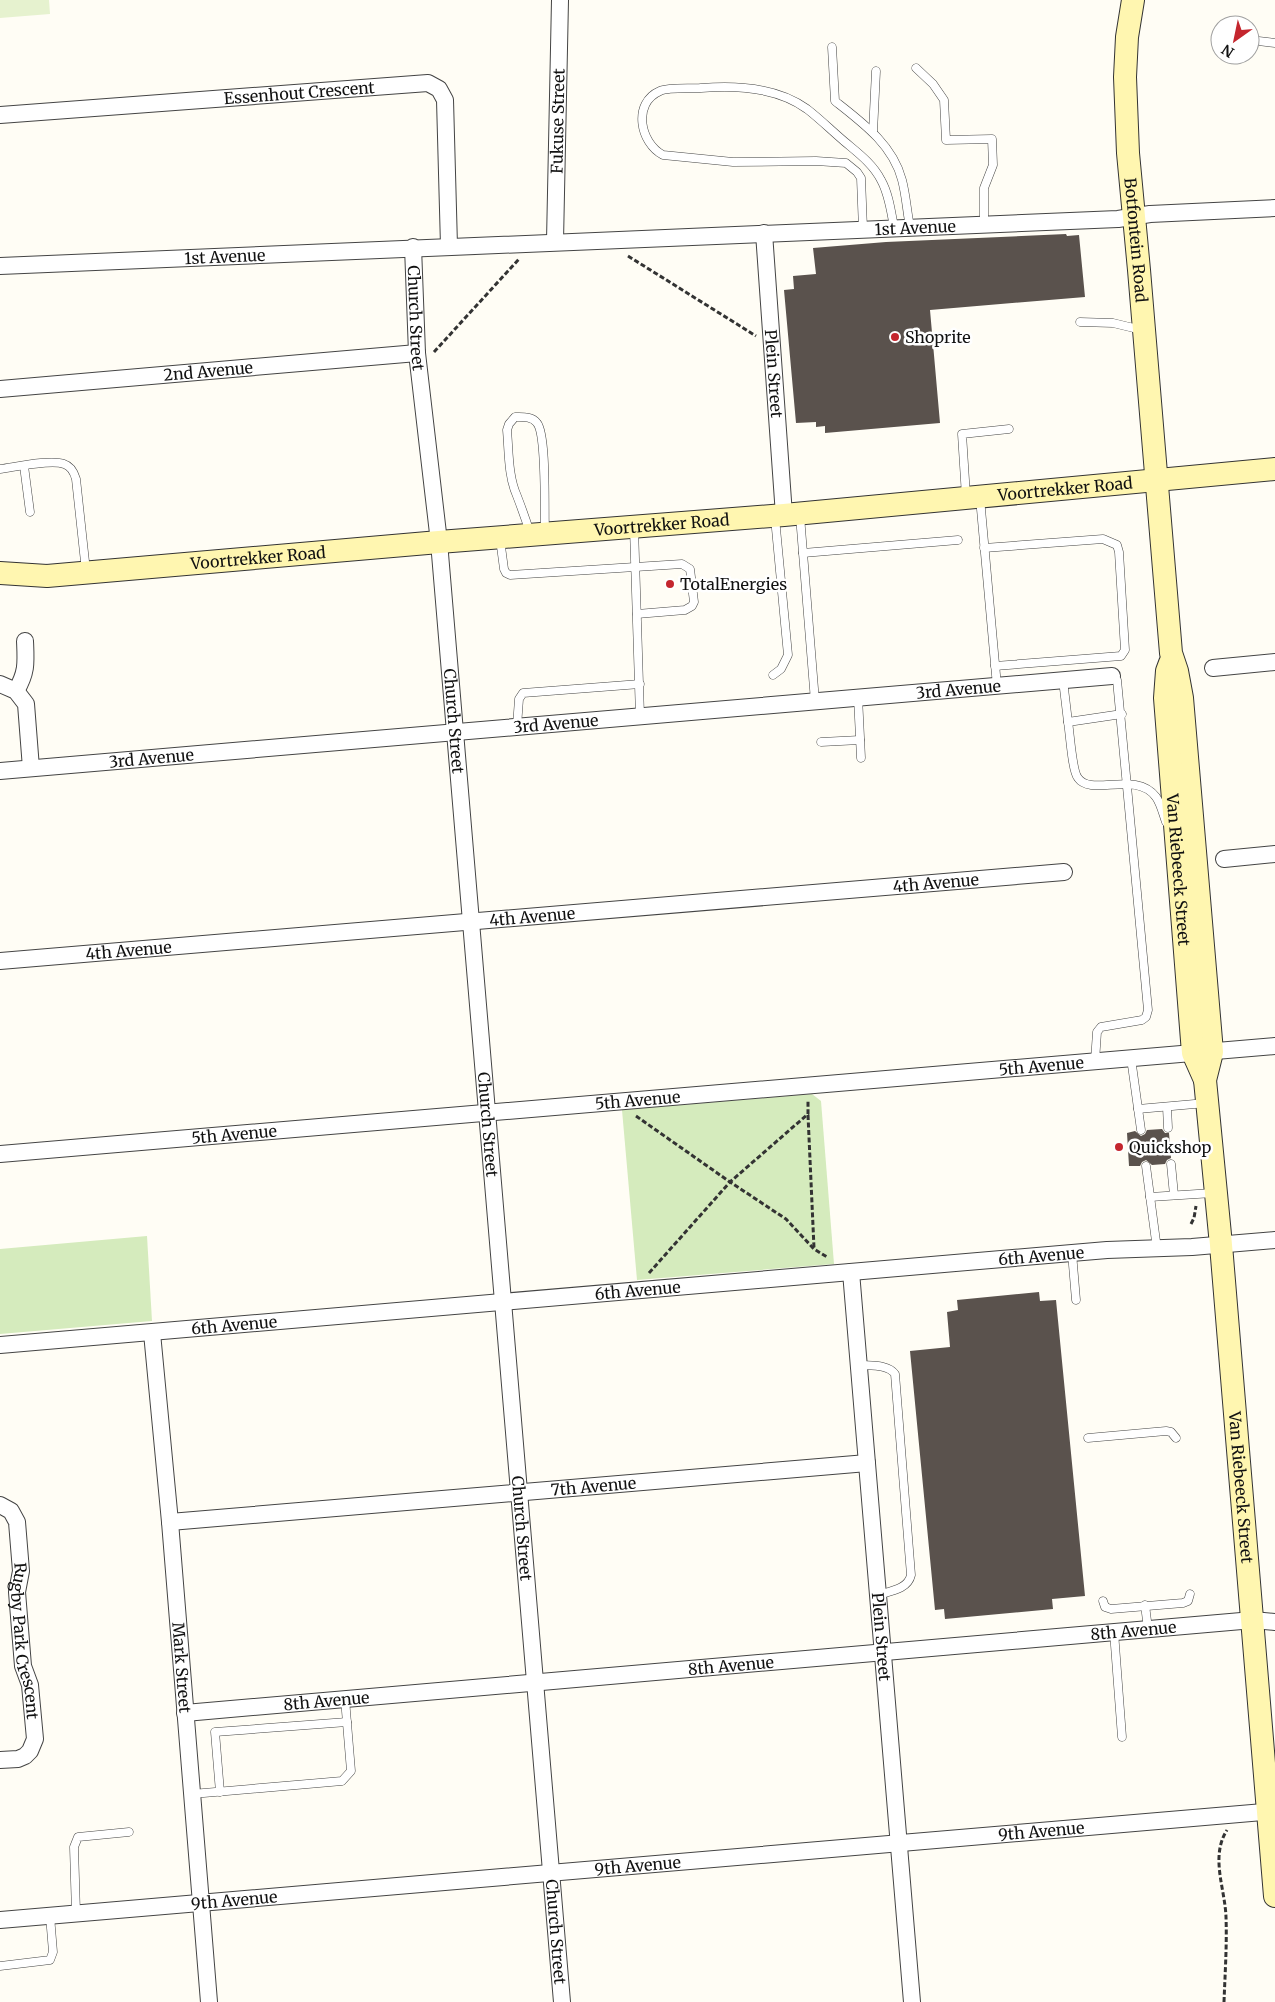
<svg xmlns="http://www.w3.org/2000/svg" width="1275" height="2002" viewBox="0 0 1275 2002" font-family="Merriweather,serif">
<rect width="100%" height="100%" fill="#fffdf5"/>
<g fill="#d5ebbd">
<path d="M812,1094L821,1101L834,1264L637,1280L622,1110Z"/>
<path d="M147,1236L152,1321L0,1334V1249Z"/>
</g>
<path fill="#e6f2cf" d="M0,0H49L50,14L0,18Z"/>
<g fill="#5a524d">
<path d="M1066,234L1067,236L1079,235L1085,297L930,310L940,423L825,433V426L816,427V422L796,423L784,290L794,289L793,276L816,274L813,248L886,242Z"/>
<path d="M1162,1129L1165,1133H1169L1171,1158L1167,1160L1165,1164L1152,1165L1146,1160L1142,1162L1140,1166H1129L1127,1133L1135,1131L1141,1136L1145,1134L1147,1130Z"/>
<path d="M1039,1292L1040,1301L1056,1300L1085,1596L1052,1599L1053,1609L945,1619L944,1609L935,1610L910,1351L950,1347L947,1312L958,1310L957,1300Z"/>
</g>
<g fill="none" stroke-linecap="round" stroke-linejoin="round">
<g stroke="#444" stroke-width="9">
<g id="lane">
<path d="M1250,40L1275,43"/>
<path d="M832,47L835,101C863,123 893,145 902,180C906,195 907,212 910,227"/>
<path d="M916,68L933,84L944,100L946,140L992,139L993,165L984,188V224"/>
<path d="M873,132L876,71"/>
<path d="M863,229L861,178L857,172L846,163L816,161L733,162L663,155C640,143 632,103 660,91C669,87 690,89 701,88C737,85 777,87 807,109C820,119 832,131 845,142C858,153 873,164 881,180C889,194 891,212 894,227"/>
<path d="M1080,322L1113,323L1142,330"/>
<path d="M24,466L30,512"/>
<path d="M0,469C15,467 51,459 64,464C71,466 74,472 76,479L86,571"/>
<path d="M966,496L962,434L1009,429"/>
<path d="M980,498L997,686"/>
<path d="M800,516L815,701"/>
<path d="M634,528L640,716"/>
<path d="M530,533C526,520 522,509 517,496C508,476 509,452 507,430L509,424L515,417C522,417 532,416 537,423C547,435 544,512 545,532"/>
<path d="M500,539L504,569L506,573L510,575L682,564L690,569L694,602L692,606L685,610L637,614"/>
<path d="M984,548L1103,539L1117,545L1119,552L1125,650L1121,656L995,666"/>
<path d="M803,553L958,540"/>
<path d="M773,675L781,669L788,655L775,518"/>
<path d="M1063,680L1068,722"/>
<path d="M858,697L861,758"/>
<path d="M1122,714L1068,722C1070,733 1072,771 1078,778C1091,797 1136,770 1156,797C1161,804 1163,814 1166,822"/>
<path d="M517,726L519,699L523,693L640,684"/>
<path d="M821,742L860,740"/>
<path d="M1131,1058L1141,1130"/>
<path d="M1095,1061L1097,1032L1101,1027L1142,1020L1146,1017L1148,1010L1117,680L1112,676"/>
<path d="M1167,1107L1168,1128"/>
<path d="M1138,1109L1206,1103"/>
<path d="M1171,1164L1174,1195"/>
<path d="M1146,1166L1157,1249"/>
<path d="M1150,1197L1213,1193"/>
<path d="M1072,1253L1076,1300"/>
<path d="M859,1365C871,1366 888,1364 895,1374L911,1575C908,1589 891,1591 878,1595"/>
<path d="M1088,1438L1166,1431L1171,1432L1176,1438"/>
<path d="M1103,1601L1105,1607L1111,1609L1183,1603L1188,1601L1190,1594"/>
<path d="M1145,1605L1148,1629"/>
<path d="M1114,1632L1122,1737"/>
<path d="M220,1792L215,1732L347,1722"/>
<path d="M192,1794L342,1781L351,1771L345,1699"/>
<path d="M76,1913L74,1847L78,1837L129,1832"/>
<path d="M0,1966L50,1960L53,1952L50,1916"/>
</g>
</g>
<g stroke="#444" stroke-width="18">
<g id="street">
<path id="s1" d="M0,115L428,83L439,89L445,100L449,246"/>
<path id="s2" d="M764,233L784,515"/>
<path id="s3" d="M555,241L560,0"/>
<path id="s4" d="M413,247L417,353L439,542L562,2002"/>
<path id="s5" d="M0,266L1118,219L1150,214L1275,208"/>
<path id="s6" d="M0,389L417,353"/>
<path d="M1213,668L1275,662"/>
<path d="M0,684L16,691L26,704L31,768"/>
<path d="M16,691C27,672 26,663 25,641"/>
<path id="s7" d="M0,771L1112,676"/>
<path d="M1224,859L1275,854"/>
<path id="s8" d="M0,961L1064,872"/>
<path id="s9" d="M0,1154L1275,1046"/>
<path id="s10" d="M851,1272L912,2002"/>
<path id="s11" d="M152,1333L170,1522L209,2002"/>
<path id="s12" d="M0,1345L1107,1250L1192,1247L1275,1240"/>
<path id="s13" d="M0,1505L11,1511L17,1522L21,1571L17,1592L23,1666L30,1685L35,1739L30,1751L25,1756L18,1759L0,1760"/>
<path id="s14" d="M170,1522L867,1463"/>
<path id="s15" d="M185,1713L1253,1620L1275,1622"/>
<path id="s16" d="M0,1920L1275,1811"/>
</g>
</g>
<g stroke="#333" stroke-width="24">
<g id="secondary">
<path id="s17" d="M1133,0L1127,37L1125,77L1128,153L1139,270L1171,653L1177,671L1182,698L1212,1052L1205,1080L1221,1245L1275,1896"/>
<path id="s18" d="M0,573L47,576L439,542L784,515L1275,469"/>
<path id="s19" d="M1170,663L1167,671L1165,698L1193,1053L1205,1080"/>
</g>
</g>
<g stroke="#333" stroke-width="3" stroke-dasharray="5 2.5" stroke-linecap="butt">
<path d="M628,256L756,336"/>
<path d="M434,352L519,259"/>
<path d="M808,1115L814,1248"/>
<path d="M636,1116L730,1182L786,1219L814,1249L827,1257"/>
<path d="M1191,1224L1194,1218L1196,1206"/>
<path d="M649,1273L730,1182L808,1114V1101"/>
<path d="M1224,2002C1225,1974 1227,1945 1226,1917C1225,1888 1210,1857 1227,1830"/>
</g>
<use href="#lane" stroke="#fff" stroke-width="8"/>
<use href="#street" stroke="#fff" stroke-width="16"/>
<use href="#secondary" stroke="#fff6b0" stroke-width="22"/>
</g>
<g fill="#c4262e" stroke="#fff" stroke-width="2">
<circle cx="895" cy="337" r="5"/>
<circle cx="670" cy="584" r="5"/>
<circle cx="1119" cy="1147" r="5"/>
</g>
<g text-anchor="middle" stroke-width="5" stroke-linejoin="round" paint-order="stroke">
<g font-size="16" fill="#111" stroke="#fff">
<text dy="6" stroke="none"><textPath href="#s1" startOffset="300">Essenhout Crescent</textPath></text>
<text dy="6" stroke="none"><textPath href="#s3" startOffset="120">Fukuse Street</textPath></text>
<text dy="6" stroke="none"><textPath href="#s5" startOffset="916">1st Avenue</textPath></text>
<text dy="6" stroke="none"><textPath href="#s17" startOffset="241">Botfontein Road</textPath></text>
<text dy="6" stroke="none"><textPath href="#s5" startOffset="225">1st Avenue</textPath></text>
<text dy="6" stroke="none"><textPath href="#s4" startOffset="71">Church Street</textPath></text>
<text dy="6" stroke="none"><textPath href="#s6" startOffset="209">2nd Avenue</textPath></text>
<text dy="6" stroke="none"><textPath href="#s2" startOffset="141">Plein Street</textPath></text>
<text dy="6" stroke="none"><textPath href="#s18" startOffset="1069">Voortrekker Road</textPath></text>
<text dy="6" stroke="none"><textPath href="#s18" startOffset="664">Voortrekker Road</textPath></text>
<text dy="6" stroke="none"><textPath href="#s18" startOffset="259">Voortrekker Road</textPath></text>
<text dy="6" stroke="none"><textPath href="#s7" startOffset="962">3rd Avenue</textPath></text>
<text dy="6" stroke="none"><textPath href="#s4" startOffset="476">Church Street</textPath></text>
<text dy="6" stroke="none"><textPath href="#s7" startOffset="558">3rd Avenue</textPath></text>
<text dy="6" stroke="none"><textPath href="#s7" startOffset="152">3rd Avenue</textPath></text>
<text dy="6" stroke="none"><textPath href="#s19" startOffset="208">Van Riebeeck Street</textPath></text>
<text dy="6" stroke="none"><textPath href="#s8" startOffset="939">4th Avenue</textPath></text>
<text dy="6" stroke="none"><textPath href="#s8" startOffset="534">4th Avenue</textPath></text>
<text dy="6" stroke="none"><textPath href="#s8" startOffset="129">4th Avenue</textPath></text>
<text dy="6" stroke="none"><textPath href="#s9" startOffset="1045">5th Avenue</textPath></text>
<text dy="6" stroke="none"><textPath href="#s9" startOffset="640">5th Avenue</textPath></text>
<text dy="6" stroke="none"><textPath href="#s4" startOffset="881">Church Street</textPath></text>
<text dy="6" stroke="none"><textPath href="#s9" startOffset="235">5th Avenue</textPath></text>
<text dy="6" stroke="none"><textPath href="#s12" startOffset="1045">6th Avenue</textPath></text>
<text dy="6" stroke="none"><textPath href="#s12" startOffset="640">6th Avenue</textPath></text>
<text dy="6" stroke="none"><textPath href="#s12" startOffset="235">6th Avenue</textPath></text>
<text dy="6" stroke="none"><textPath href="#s14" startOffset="425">7th Avenue</textPath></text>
<text dy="6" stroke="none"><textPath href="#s17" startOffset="1495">Van Riebeeck Street</textPath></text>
<text dy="6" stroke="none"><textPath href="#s4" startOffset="1286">Church Street</textPath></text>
<text dy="6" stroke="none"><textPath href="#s15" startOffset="952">8th Avenue</textPath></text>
<text dy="6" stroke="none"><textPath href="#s10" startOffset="366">Plein Street</textPath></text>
<text dy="6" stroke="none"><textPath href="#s13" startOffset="145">Rugby Park Crescent</textPath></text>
<text dy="6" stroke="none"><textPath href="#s15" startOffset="548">8th Avenue</textPath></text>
<text dy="6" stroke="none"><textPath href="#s11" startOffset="336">Mark Street</textPath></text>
<text dy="6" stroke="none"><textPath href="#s15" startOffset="142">8th Avenue</textPath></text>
<text dy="6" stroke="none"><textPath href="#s16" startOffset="1045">9th Avenue</textPath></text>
<text dy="6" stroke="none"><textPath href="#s16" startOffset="640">9th Avenue</textPath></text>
<text dy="6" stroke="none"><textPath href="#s16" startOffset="235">9th Avenue</textPath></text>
<text dy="6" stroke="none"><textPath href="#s4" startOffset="1691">Church Street</textPath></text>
</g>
<g font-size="16" fill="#111" stroke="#fff" text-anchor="start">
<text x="905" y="343">Shoprite</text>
<text x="680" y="590">TotalEnergies</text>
<text x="1129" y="1153">Quickshop</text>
</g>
</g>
<g transform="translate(1235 40) rotate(213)"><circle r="24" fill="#ffffff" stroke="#a0a0a0"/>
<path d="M0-4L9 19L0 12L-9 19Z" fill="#c4262e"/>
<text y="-8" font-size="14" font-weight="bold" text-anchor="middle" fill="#111111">N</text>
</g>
</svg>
